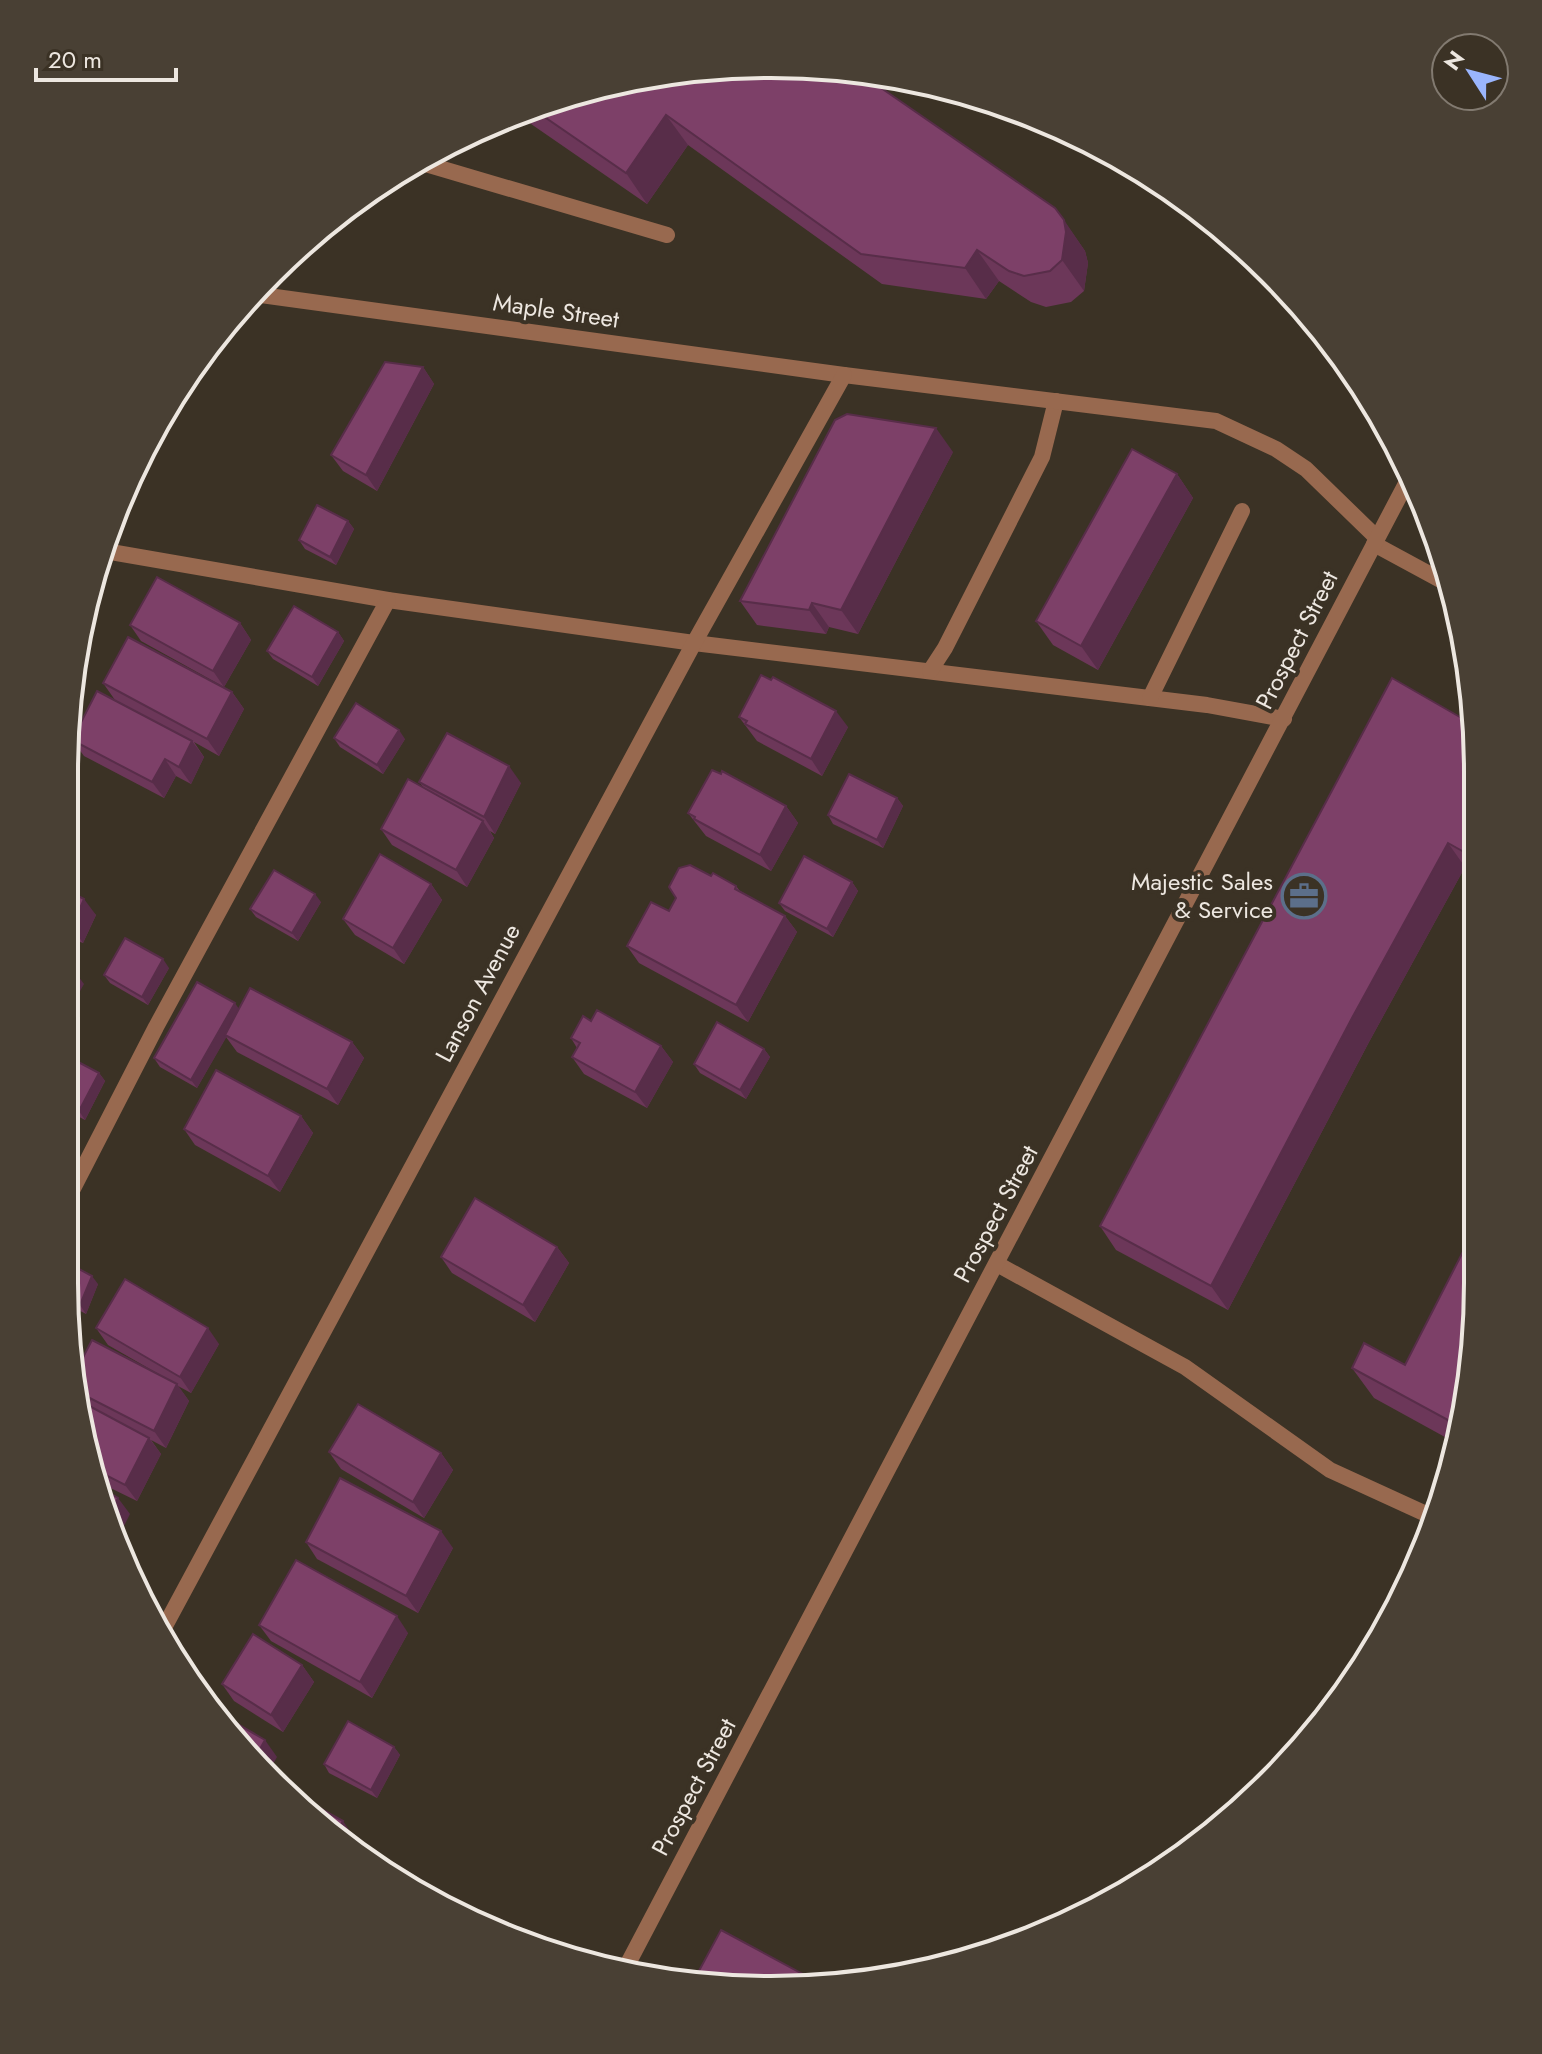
<svg xmlns="http://www.w3.org/2000/svg" width="1542" height="2054" viewBox="0 0 1542 2054" font-family="Jost,sans-serif">
<rect width="100%" height="100%" fill="#3b3225"/>
<g fill="none" stroke-linecap="round" stroke-linejoin="round">
<g stroke="#98694f" stroke-width="16">
<path d="M419,162L667,235"/>
<path d="M1374,544L1446,583"/>
<path d="M105,551L388,600L694,643L1207,705L1284,719"/>
<path d="M930,671L945,648L1042,457L1056,401"/>
<path d="M1150,698L1242,511"/>
<path d="M64,1206L156,1027L388,600"/>
<path d="M997,1264L1185,1367L1330,1470L1437,1519"/>
</g>
<g stroke="#98694f" stroke-width="16">
<path d="M261,295L844,375L1216,421L1276,449L1306,469L1377,538"/>
<path d="M181,384L184,377"/>
<path d="M159,1637L694,643L844,375"/>
<path d="M623,1973L1410,476"/>
</g>
</g>
<g fill="#6c3759">
<path d="M588,88L1055,208L1085,251L1088,263L1084,291L1071,302L1046,307L1031,302L999,281L986,299L882,284L688,145L647,204L518,115Z"/>
<path d="M423,367L434,384L377,491L343,471L331,455Z"/>
<path d="M953,452L858,634L829,627L826,634L757,625L740,601Z"/>
<path d="M1177,474L1193,498L1098,670L1053,645L1036,621Z"/>
<path d="M348,521L354,529L336,565L305,549L299,540Z"/>
<path d="M240,623L251,640L224,687L141,641L130,625Z"/>
<path d="M338,632L344,641L318,686L273,659L267,651Z"/>
<path d="M103,683L232,692L244,709L219,756L194,742L204,757L191,784L176,776L164,798L84,756L72,740L154,721L115,700Z"/>
<path d="M739,717L848,727L822,776L757,741Z"/>
<path d="M1472,724L1473,872L1465,867L1369,1042L1228,1310L1116,1250L1100,1226Z"/>
<path d="M334,738L405,739L383,774L340,747Z"/>
<path d="M419,782L521,783L495,834L490,831L494,838L467,887L392,845L381,829L424,788Z"/>
<path d="M897,798L903,806L883,848L833,824L828,815Z"/>
<path d="M786,806L798,823L771,871L706,836L688,813Z"/>
<path d="M711,876L736,886L740,891L785,916L797,932L748,1022L639,963L627,946L669,911L676,898Z"/>
<path d="M852,882L858,891L833,937L785,911L779,903Z"/>
<path d="M431,884L442,900L404,964L355,935L343,919Z"/>
<path d="M65,889L96,915L83,943L72,939L65,956Z"/>
<path d="M321,902L298,941L256,917L250,909Z"/>
<path d="M169,968L148,1005L110,983L104,975Z"/>
<path d="M239,1009L352,1042L364,1058L338,1105L237,1052L226,1037L197,1088L160,1067L154,1058Z"/>
<path d="M591,1021L661,1046L673,1062L647,1108L584,1074L572,1057L577,1048L571,1038Z"/>
<path d="M764,1049L770,1057L746,1099L700,1073L694,1064Z"/>
<path d="M65,1055L99,1073L105,1081L85,1120L64,1109Z"/>
<path d="M301,1116L313,1133L280,1192L195,1145L184,1129Z"/>
<path d="M557,1247L569,1263L535,1322L452,1273L441,1257Z"/>
<path d="M64,1283L98,1284L86,1314L67,1304Z"/>
<path d="M96,1328L219,1344L191,1393L178,1386L189,1401L166,1448L151,1440L161,1454L137,1501L94,1480L88,1466L78,1392L162,1376L108,1345Z"/>
<path d="M1476,1330L1454,1442L1374,1398L1352,1368L1405,1365Z"/>
<path d="M329,1452L441,1453L453,1470L424,1518L341,1469Z"/>
<path d="M306,1542L453,1548L418,1613L317,1559Z"/>
<path d="M259,1625L408,1633L372,1698L271,1641Z"/>
<path d="M302,1665L314,1682L283,1732L234,1701L222,1684Z"/>
<path d="M394,1747L400,1755L377,1798L329,1773L324,1764Z"/>
</g>
<g fill="#582d49">
<path d="M666,115L688,145L647,204L626,173Z"/>
<path d="M1064,220L1085,251L1088,263L1084,291L1062,260Z"/>
<path d="M977,250L999,281L986,299L965,268Z"/>
<path d="M423,367L434,384L377,491L366,475Z"/>
<path d="M936,428L953,452L858,634L841,610Z"/>
<path d="M1177,474L1193,498L1098,670L1081,646Z"/>
<path d="M348,521L354,529L336,565L330,557Z"/>
<path d="M812,603L829,627L826,634L809,610Z"/>
<path d="M240,623L251,640L224,687L213,671Z"/>
<path d="M338,632L344,641L318,686L312,677Z"/>
<path d="M232,692L244,709L219,756L207,739Z"/>
<path d="M836,711L848,727L822,776L811,759Z"/>
<path d="M399,730L405,739L383,774L377,765Z"/>
<path d="M192,741L204,757L191,784L179,767Z"/>
<path d="M165,759L176,776L164,798L152,782Z"/>
<path d="M509,766L521,783L495,834L484,817Z"/>
<path d="M897,798L903,806L883,848L877,840Z"/>
<path d="M786,806L798,823L771,871L760,855Z"/>
<path d="M483,821L494,838L467,887L456,870Z"/>
<path d="M1448,843L1465,867L1369,1042L1228,1310L1211,1286L1352,1018Z"/>
<path d="M852,882L858,891L833,937L827,929Z"/>
<path d="M431,884L442,900L404,964L393,948Z"/>
<path d="M315,894L321,902L298,941L292,933Z"/>
<path d="M84,899L96,915L83,943L72,927Z"/>
<path d="M785,916L797,932L748,1022L736,1005Z"/>
<path d="M65,928L72,939L65,956Z"/>
<path d="M163,959L169,968L148,1005L142,997Z"/>
<path d="M72,968L84,984L65,1018V981Z"/>
<path d="M235,1003L241,1012L197,1088L191,1080Z"/>
<path d="M352,1042L364,1058L338,1105L327,1089Z"/>
<path d="M661,1046L673,1062L647,1108L635,1092Z"/>
<path d="M764,1049L770,1057L746,1099L740,1090Z"/>
<path d="M99,1073L105,1081L85,1120L79,1111Z"/>
<path d="M301,1116L313,1133L280,1192L268,1176Z"/>
<path d="M557,1247L569,1263L535,1322L523,1305Z"/>
<path d="M92,1276L98,1284L86,1314L80,1305Z"/>
<path d="M208,1328L219,1344L191,1393L180,1377Z"/>
<path d="M177,1384L189,1401L166,1448L154,1431Z"/>
<path d="M149,1438L161,1454L137,1501L125,1485Z"/>
<path d="M441,1453L453,1470L424,1518L413,1502Z"/>
<path d="M118,1498L130,1514L118,1538L109,1517Z"/>
<path d="M441,1531L453,1548L418,1613L406,1596Z"/>
<path d="M397,1616L408,1633L372,1698L360,1682Z"/>
<path d="M302,1665L314,1682L283,1732L271,1715Z"/>
<path d="M265,1740L277,1757L269,1771L256,1756Z"/>
<path d="M394,1747L400,1755L377,1798L371,1790Z"/>
<path d="M343,1821L349,1830L343,1840L335,1835Z"/>
</g>
<g fill="#7d4068" stroke="#582d49" stroke-width="2">
<path d="M725,66L855,70L1055,208L1064,220L1066,232L1062,260L1050,271L1024,276L1009,271L977,250L965,268L861,254L666,115L626,173L533,109L588,88Z"/>
<path d="M385,362L423,367L366,475L331,455Z"/>
<path d="M847,414L936,428L841,610L812,603L809,610L740,601L835,420Z"/>
<path d="M1132,449L1177,474L1081,646L1036,621Z"/>
<path d="M317,505L348,521L330,557L299,540Z"/>
<path d="M157,577L240,623L213,671L130,625Z"/>
<path d="M294,606L338,632L312,677L267,651Z"/>
<path d="M128,637L232,692L207,739L103,683Z"/>
<path d="M761,675L771,680L773,677L836,711L811,759L745,724L747,721L739,717Z"/>
<path d="M1392,678L1472,724L1473,857L1448,843L1352,1018L1211,1286L1100,1226Z"/>
<path d="M97,691L192,741L179,767L165,759L152,782L72,740Z"/>
<path d="M356,703L399,730L377,765L334,738Z"/>
<path d="M447,733L509,766L484,817L419,782Z"/>
<path d="M712,770L721,774L722,771L786,806L760,855L694,819L695,817L688,813Z"/>
<path d="M849,774L897,798L877,840L828,815Z"/>
<path d="M408,779L483,821L456,870L381,829Z"/>
<path d="M380,854L431,884L393,948L343,919Z"/>
<path d="M804,856L852,882L827,929L779,903Z"/>
<path d="M690,865L711,876L713,873L736,886L735,889L785,916L736,1005L627,946L651,902L669,911L676,898L669,887L679,868Z"/>
<path d="M274,870L315,894L292,933L250,909Z"/>
<path d="M65,889L84,899L72,927L65,924Z"/>
<path d="M125,938L163,959L142,997L104,975Z"/>
<path d="M65,963L72,968L65,981Z"/>
<path d="M197,982L235,1003L191,1080L154,1058Z"/>
<path d="M250,988L352,1042L327,1089L225,1035Z"/>
<path d="M597,1010L661,1046L635,1092L572,1057L580,1043L571,1038L583,1016L591,1021Z"/>
<path d="M717,1022L764,1049L740,1090L694,1064Z"/>
<path d="M65,1055L99,1073L79,1111L64,1103Z"/>
<path d="M216,1070L301,1116L268,1176L184,1129Z"/>
<path d="M475,1198L557,1247L523,1305L441,1257Z"/>
<path d="M1470,1238L1476,1241V1330L1457,1425L1352,1368L1364,1343L1405,1365Z"/>
<path d="M64,1261L92,1276L80,1305L66,1298L64,1283Z"/>
<path d="M125,1279L208,1328L180,1377L96,1328Z"/>
<path d="M92,1340L177,1384L154,1431L78,1392L76,1371Z"/>
<path d="M80,1401L149,1438L125,1485L88,1466Z"/>
<path d="M358,1404L441,1453L413,1502L329,1452Z"/>
<path d="M340,1478L441,1531L406,1596L306,1542Z"/>
<path d="M97,1486L118,1498L109,1517Z"/>
<path d="M296,1560L397,1616L360,1682L259,1625Z"/>
<path d="M253,1634L302,1665L271,1715L222,1684Z"/>
<path d="M224,1716L265,1740L256,1756Z"/>
<path d="M348,1721L394,1747L371,1790L324,1764Z"/>
<path d="M299,1797L343,1821L335,1835L304,1814L295,1803Z"/>
<path d="M721,1930L827,1987L818,1988L694,1980Z"/>
</g>
<defs>
<g id="office-ring" transform="scale(2.3)"><circle r="9.5" fill="#3b3225" stroke="#5c6f8a" stroke-width="1.5"/><path d="M-6-3h4V-5.5h4V-3h4V5H-6ZM-1-4.5V-3h2v-1.5ZM-6 0V1H6V0Z" fill="#5c6f8a"/></g>
</defs>
<g fill-rule="evenodd">
<use href="#office-ring" x="1304" y="896"/>
</g>
<g text-anchor="middle" stroke-width="8" stroke-linejoin="round" paint-order="stroke">
<g font-size="24" fill="#ede7e0" stroke="#3b3225">
<text transform="translate(556 311) rotate(8)" y="8">Maple Street</text>
<text transform="translate(1297 640) rotate(-63)" y="8">Prospect Street</text>
<text transform="translate(478 993) rotate(-62)" y="8">Lanson Avenue</text>
<text transform="translate(996 1214) rotate(-62)" y="8">Prospect Street</text>
<text transform="translate(694 1787) rotate(-62)" y="8">Prospect Street</text>
</g>
<g font-size="24" fill="#ede7e0" stroke="#3b3225" text-anchor="end">
<text x="1273" y="890">Majestic Sales<tspan x="1273" dy="28">&amp; Service</tspan></text>
</g>
</g>
<path d="M0 0H1542V2054H0ZM771 78H771A693 693 0 0 1 1464 771V1283A693 693 0 0 1 771 1976H771A693 693 0 0 1 78 1283V771A693 693 0 0 1 771 78Z" fill="#494034" fill-rule="evenodd"/>
<path fill="none" stroke="#ede7e0" stroke-width="4" d="M771 78H771A693 693 0 0 1 1464 771V1283A693 693 0 0 1 771 1976H771A693 693 0 0 1 78 1283V771A693 693 0 0 1 771 78Z"/>
<g transform="translate(1470 72) rotate(306)"><circle r="38" fill="#3b3225" stroke="#827a70" stroke-width="2"/>
<path d="M0-6L14 30L0 20L-14 30Z" fill="#9ab5fd"/>
<text y="-12" font-size="22" font-weight="bold" text-anchor="middle" fill="#ede7e0">N</text>
</g>
<path d="M36 68v12h140v-12" fill="none" stroke="#ede7e0" stroke-width="4"/>
<text x="48" y="68" font-size="24" fill="#ede7e0" stroke="#3b3225" stroke-width="6" paint-order="stroke">20 m</text>
</svg>
